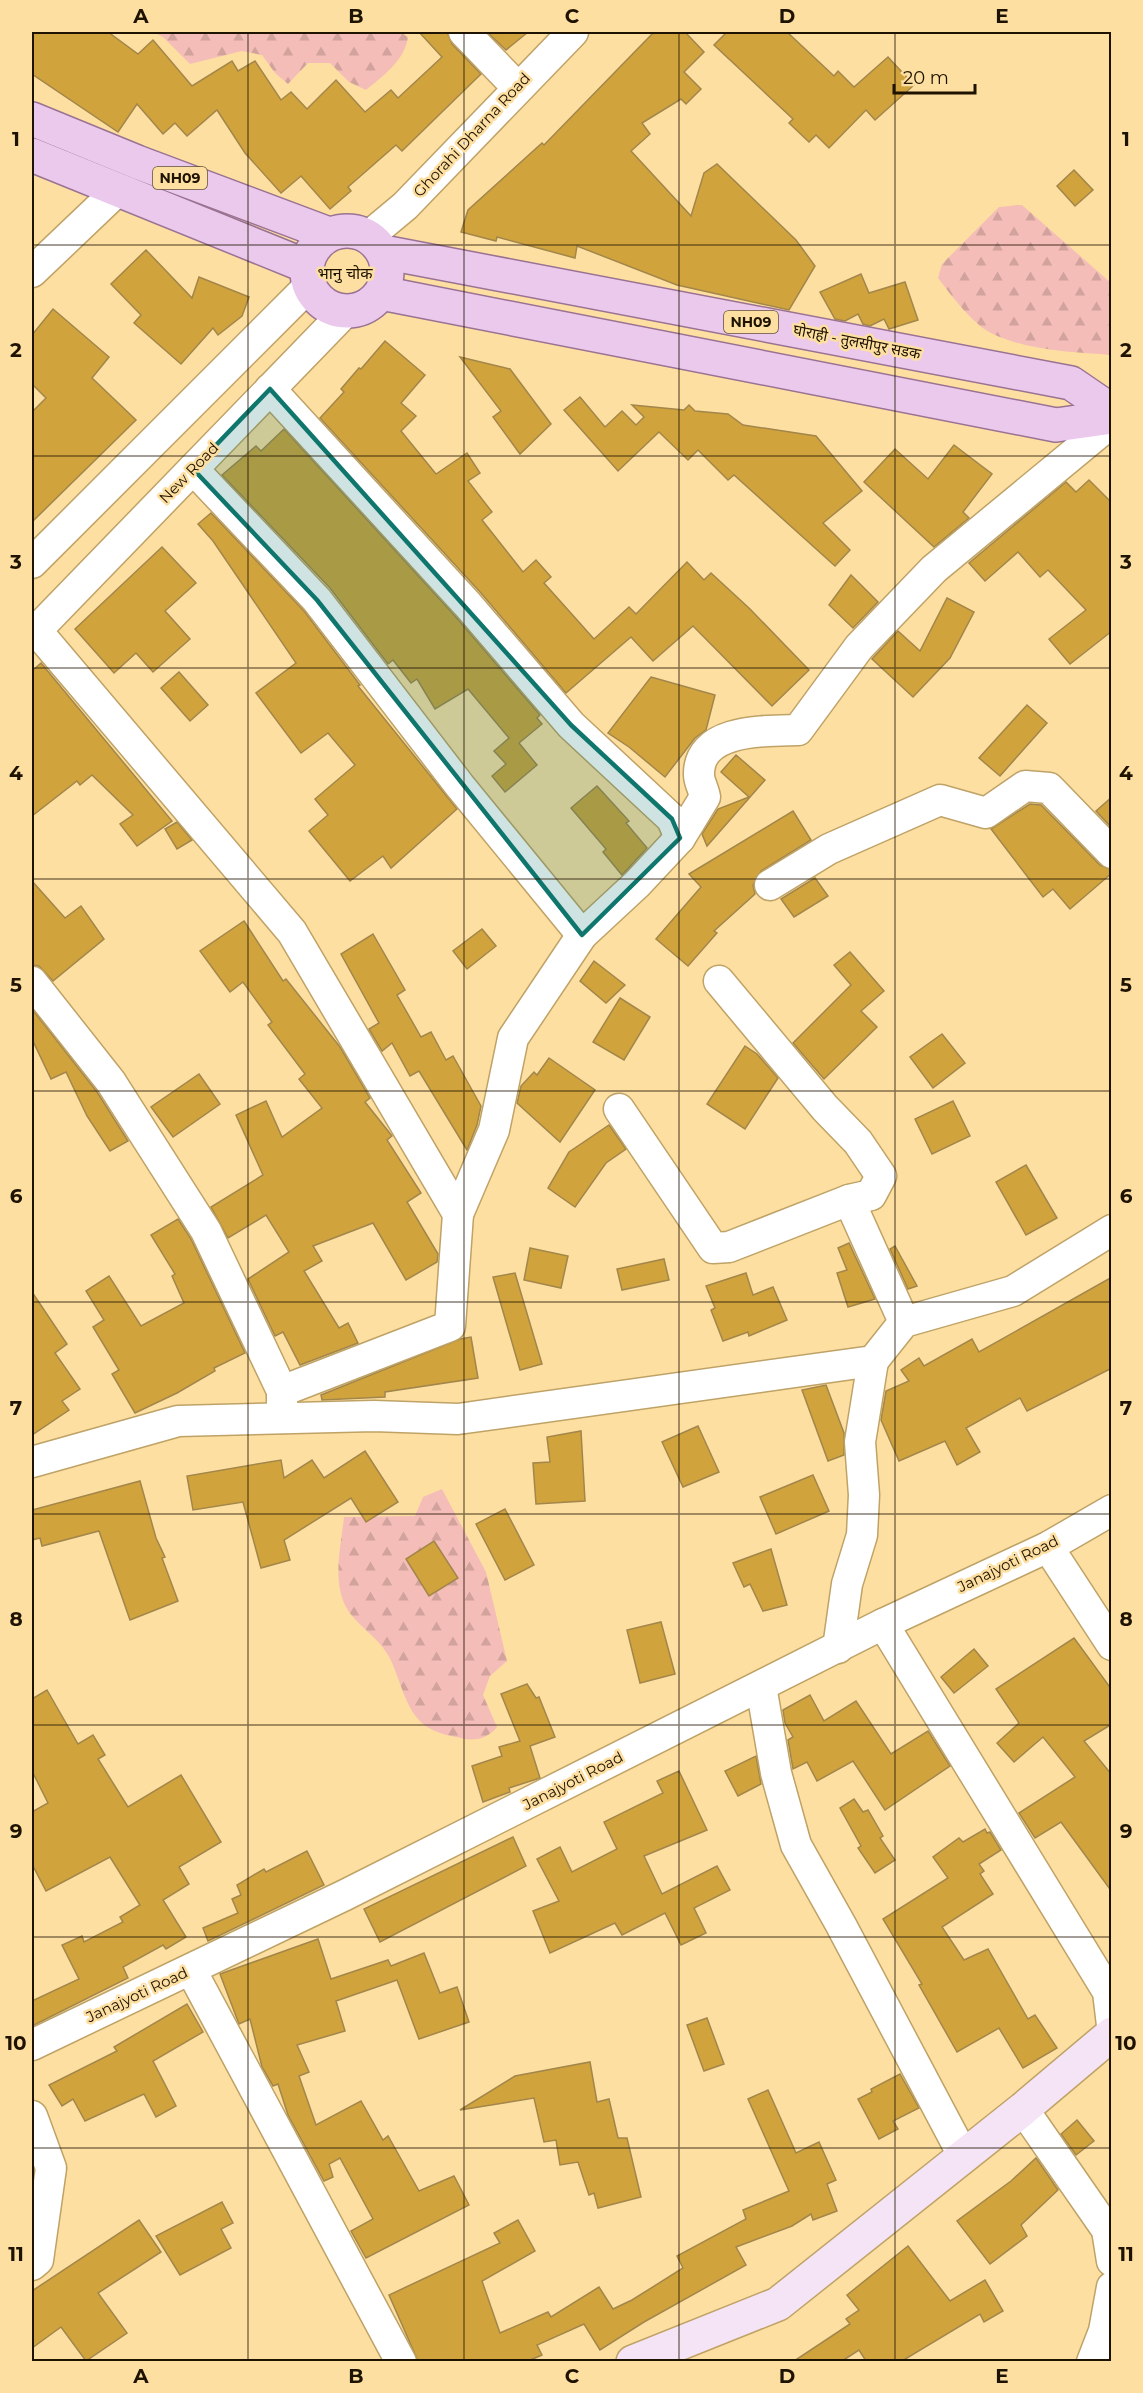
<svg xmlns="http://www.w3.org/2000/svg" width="1143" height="2393" viewBox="0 0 1143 2393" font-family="Montserrat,'Noto Sans Devanagari',sans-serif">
<defs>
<pattern id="forest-firs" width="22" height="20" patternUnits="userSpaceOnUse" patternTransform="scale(1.5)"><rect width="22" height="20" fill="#f5bdb8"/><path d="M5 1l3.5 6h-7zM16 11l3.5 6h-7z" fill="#d2a29c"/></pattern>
</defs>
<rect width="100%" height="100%" fill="#fedfa2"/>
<g fill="url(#forest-firs)">
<path d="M153,32H400L408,37C405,60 383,76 366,90L349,82L330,63H308L288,84L275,73L262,55L242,51L190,64L163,37Z"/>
<path d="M1022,205L1111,283V355C1072,352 1029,351 993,334C973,325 951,295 938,278L942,264L999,207Z"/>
<path d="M442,1489L486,1572L507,1661L490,1676L483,1695L497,1727C488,1738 476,1742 461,1738C451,1736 440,1734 431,1729C405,1717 401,1677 388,1655C378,1637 355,1624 346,1607C332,1580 341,1546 344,1517L415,1516L423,1497Z"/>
</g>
<g fill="#d0a33d" stroke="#a2864a" stroke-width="1.5">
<path d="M32,32H108L138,54L153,40L192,86L232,61L238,71L255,61L281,100L291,92L307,109L336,80L365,112L391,90L398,98L442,57L419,32H447L452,44L481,74L402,151L396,145L348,187L351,191L330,209L301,176L281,193L245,153L217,110L187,136L175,123L163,134L137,104L118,132L32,74Z"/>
<path d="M487,32H528L506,50Z"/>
<path d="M654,32H685L704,52L684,72L701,89L686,104L681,99L642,123L650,134L631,151L691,216L704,173L717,164L796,240L815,266L789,310L677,285L577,246L575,258L497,237L496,241L461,232L468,210L542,143L544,145Z"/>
<path d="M727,32H787L834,76L838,71L854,87L888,57L914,85L875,120L866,110L829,148L816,135L809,142L789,123L793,119L714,45Z"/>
<path d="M1074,170L1093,190L1075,206L1057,186Z"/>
<path d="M146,250L192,298L199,277L249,297L242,316L218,335L213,328L181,364L134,323L141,315L111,284Z"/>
<path d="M861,274L869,293L905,282L918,320L889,329L884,319L870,326L863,324L858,314L845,321L835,319L820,292Z"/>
<path d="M53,309L109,357L92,378L136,420L32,522V412L46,398L32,384V335Z"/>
<path d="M385,341L425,375L401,403L416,416L401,431L436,474L467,453L480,473L468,481L492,512L482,520L523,572L536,560L551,577L544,583L594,639L629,607L636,614L687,562L704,580L711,573L750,609L809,670L772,706L693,626L653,661L631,637L566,693L481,593L320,418L344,392L341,389L359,368L361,369Z"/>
<path d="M460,357L510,369L551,424L520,454L493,417L501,411Z"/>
<path d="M580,397L605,427L622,411L636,425L644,417L632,405L684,410L689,405L695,411L728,414L743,425L816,436L862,491L823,523L850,550L835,566L734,475L728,480L698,450L688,460L659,432L618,471L564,410Z"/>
<path d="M284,429L455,616L540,715L537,718L542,724L519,743L537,765L505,792L492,776L506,764L494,751L509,738L468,689L435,709L417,679L411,683L393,660L388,664L330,588L222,475L256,446L261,451Z"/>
<path d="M954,445L992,474L963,512L969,518L934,547L864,482L895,449L928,479Z"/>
<path d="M1089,480L1112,503V631L1070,664L1049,639L1086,610L1048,570L1040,577L1018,552L985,581L969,563L1066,482L1076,492Z"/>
<path d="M211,513L304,611L360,685L358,686L457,809L391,868L383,856L350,881L309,831L328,815L315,799L355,765L328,733L301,753L256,693L296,663L213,541L198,524Z"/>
<path d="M162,547L196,583L165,611L190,639L153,672L136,653L114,673L75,629Z"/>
<path d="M851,575L878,602L853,628L829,605Z"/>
<path d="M947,598L974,612L950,658L913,697L872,659L898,631L920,651Z"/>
<path d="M41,663L172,821L137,846L120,824L133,815L92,775L80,785L77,781L32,816V671Z"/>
<path d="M179,672L208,705L190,721L161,688Z"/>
<path d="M651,677L715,695L706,730L695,738L665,777L629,747L608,733Z"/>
<path d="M1027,705L1047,723L1000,776L979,758Z"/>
<path d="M736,755L765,780L707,846L702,834L718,809L749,797L721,772Z"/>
<path d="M597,786L629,821L626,823L647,848L622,875L603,852L606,849L571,808Z"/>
<path d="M1112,797V828L1096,811Z"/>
<path d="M1030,804L1041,805L1100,865L1112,870V873L1070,909L1053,889L1043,897L991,829Z"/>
<path d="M793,811L811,840L761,871L753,885L755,894L714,931L717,933L688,966L656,939L701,887L689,874Z"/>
<path d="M177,822L192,840L177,849L165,829Z"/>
<path d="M815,878L828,896L794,917L781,899Z"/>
<path d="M32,881L65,918L81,906L104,939L53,981L39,966L32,965Z"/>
<path d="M244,921L283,981L286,979L340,1047L370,1098L365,1102L392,1136L387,1140L421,1193L407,1202L438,1254L437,1262L406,1280L373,1223L313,1246L322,1261L304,1271L339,1328L348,1323L358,1343L300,1365L283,1332L275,1336L248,1279L289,1252L266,1215L228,1238L211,1207L263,1175L236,1115L266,1101L282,1137L322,1108L299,1079L305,1074L268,1025L272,1022L243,982L230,992L200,951Z"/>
<path d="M482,929L496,946L467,969L453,951Z"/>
<path d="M373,934L405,990L397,995L421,1037L431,1032L446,1060L453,1056L481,1106L477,1125L467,1150L419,1071L410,1076L392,1043L382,1051L369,1029L379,1023L341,954Z"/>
<path d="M850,952L884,991L861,1011L877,1027L824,1079L793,1043L851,985L834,965Z"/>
<path d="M594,961L625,985L606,1003L580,981Z"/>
<path d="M620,998L650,1017L624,1060L593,1042Z"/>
<path d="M32,1009L97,1092L128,1141L110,1151L87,1116L66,1072L51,1079L32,1039Z"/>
<path d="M942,1034L965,1063L933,1088L910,1057Z"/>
<path d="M745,1046L757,1054L778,1078L745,1129L707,1104Z"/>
<path d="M549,1058L595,1090L560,1142L517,1103L521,1086L534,1072L537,1075Z"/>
<path d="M199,1074L220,1104L173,1137L151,1107Z"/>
<path d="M953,1101L970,1136L932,1154L915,1119Z"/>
<path d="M609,1125L626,1149L606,1163L575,1207L548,1188L569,1152Z"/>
<path d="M1026,1165L1057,1218L1026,1235L996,1182Z"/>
<path d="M178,1219L191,1239L245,1353L214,1368L215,1371L177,1393L135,1413L112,1374L119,1370L93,1327L104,1320L86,1291L109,1276L141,1326L184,1303L172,1276L175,1274L151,1235Z"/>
<path d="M849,1243L875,1299L848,1307L837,1273L847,1270L838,1248Z"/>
<path d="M895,1246L917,1286L908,1289L890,1249Z"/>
<path d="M530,1248L568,1256L561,1288L524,1280Z"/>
<path d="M664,1259L669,1280L622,1290L617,1269Z"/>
<path d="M515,1273L542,1364L520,1370L493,1277Z"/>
<path d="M746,1273L753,1295L773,1287L787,1320L749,1336L748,1332L723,1341L711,1310L715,1308L706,1286Z"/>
<path d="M1112,1277V1368L1027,1411L1020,1398L966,1428L980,1452L957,1465L945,1441L899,1461L881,1420L886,1391L909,1381L901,1370L919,1358L924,1366L972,1339L979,1352Z"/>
<path d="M32,1292L67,1344L55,1353L80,1389L62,1401L69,1410L32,1435Z"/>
<path d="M471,1337L478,1378L385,1392V1397L322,1400L321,1395L460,1339Z"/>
<path d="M826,1385L844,1433V1455L828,1461L802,1390Z"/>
<path d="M698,1426L719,1472L683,1487L662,1442Z"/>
<path d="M581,1431L585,1501L536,1504L533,1463L550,1462L547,1437Z"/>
<path d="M365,1451L398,1502L366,1522L351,1498L284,1540L290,1560L261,1568L243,1502L193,1510L187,1476L281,1460L284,1478L312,1460L324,1478Z"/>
<path d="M813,1475L829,1511L776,1534L760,1497Z"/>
<path d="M140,1481L156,1538L165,1557L162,1558L178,1601L130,1620L99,1531L42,1546L40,1538L32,1540V1510Z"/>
<path d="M505,1509L534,1565L505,1580L476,1524Z"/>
<path d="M434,1541L458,1578L429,1596L406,1559Z"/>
<path d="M771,1549L787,1605L763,1611L750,1584L744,1587L733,1563Z"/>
<path d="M661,1622L675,1674L640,1683L627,1630Z"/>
<path d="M1074,1638L1112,1690V1724L1084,1741L1112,1775V1892L1061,1822L1035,1838L1019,1813L1075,1777L1043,1737L1014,1762L997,1743L1019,1723L996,1689Z"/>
<path d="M974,1649L988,1666L954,1693L941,1677Z"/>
<path d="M527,1684L536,1698L539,1697L555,1737L530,1746L540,1778L509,1788L510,1792L483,1802L472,1766L502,1756L499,1747L520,1741L501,1694Z"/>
<path d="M47,1690L78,1744L93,1735L105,1755L98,1759L128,1807L181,1775L221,1842L179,1867L189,1884L163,1900L186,1937L166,1949L163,1945L123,1967L128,1978L32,2026V2001L79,1979L62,1945L82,1936L84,1942L123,1922L120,1917L140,1905L110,1857L46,1891L32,1864V1812L48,1803L32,1771V1699Z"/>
<path d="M810,1695L824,1721L856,1701L891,1754L928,1731L950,1766L885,1810L853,1761L817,1781L807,1762L793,1769L788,1740L793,1737L785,1723L783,1710Z"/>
<path d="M756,1756L761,1784L738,1796L725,1771Z"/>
<path d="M679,1771L707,1830L644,1856L662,1894L717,1866L730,1890L694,1908L706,1933L681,1945L665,1913L622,1935L615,1923L550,1953L533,1911L559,1901L537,1859L560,1847L572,1872L617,1849L604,1822L663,1793L657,1781Z"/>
<path d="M854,1799L863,1812L868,1810L883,1836L880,1838L895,1860L875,1873L858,1848L861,1846L840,1808Z"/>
<path d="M985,1829L987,1833L990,1832L1001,1850L979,1864L984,1871L980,1874L993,1894L942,1927L964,1960L988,1949L1028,2019L1035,2015L1057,2048L1023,2068L999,2028L957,2052L919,1985L922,1984L883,1919L948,1878L933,1857L959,1838L963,1842Z"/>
<path d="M513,1837L526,1866L380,1942L364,1909Z"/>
<path d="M307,1851L324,1885L208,1941L203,1928L238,1913L232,1899L241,1895L237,1885L264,1869L266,1872Z"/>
<path d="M318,1939L331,1979L388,1960L391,1966L424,1953L440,1993L457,1987L469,2022L419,2039L397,1980L336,2001L345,2031L297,2045L309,2072L299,2076L316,2125L361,2101L383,2140L388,2136L419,2191L454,2176L469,2205L366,2258L351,2231L373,2219L340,2158L329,2164L333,2177L324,2181L288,2115L278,2084L273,2086L262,2067L250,2019L239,2024L220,1974Z"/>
<path d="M187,2004L203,2032L153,2061L176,2106L156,2117L144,2094L85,2121L73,2099L62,2106L49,2085L117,2051L114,2047Z"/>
<path d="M707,2018L724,2064L704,2071L687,2025Z"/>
<path d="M590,2062L597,2102L609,2099L618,2138H627L641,2197L598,2208L594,2193L589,2195L578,2162L560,2165L556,2140L544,2142L534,2098L460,2110L515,2076Z"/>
<path d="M900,2074L919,2108L893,2121L898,2129L879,2139L858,2099L872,2092L871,2089Z"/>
<path d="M768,2090L796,2153L819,2142L836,2180L827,2184L837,2211L813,2220L811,2214L792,2226L736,2247L746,2265L644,2322L600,2350L584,2324L537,2345L542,2355L528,2361H418L389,2295L500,2243L494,2233L518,2220L535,2251L482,2281L500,2333L548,2312L551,2317L599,2287L613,2309L632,2300L683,2268L677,2256L746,2219L743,2210L789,2191L748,2099Z"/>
<path d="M1077,2120L1094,2141L1076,2155L1061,2134Z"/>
<path d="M1036,2158L1058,2190L1021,2225L1027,2236L990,2264L957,2221L1011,2181Z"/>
<path d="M222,2202L233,2223L221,2229L231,2248L180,2275L156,2236Z"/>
<path d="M139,2220L161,2252L98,2293L127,2333L86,2361L61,2327L32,2348V2291Z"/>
<path d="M908,2246L950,2301L985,2280L1003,2311L984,2322L980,2314L902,2361H866L859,2350L842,2361H794L850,2324L846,2319L859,2310L847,2295Z"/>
</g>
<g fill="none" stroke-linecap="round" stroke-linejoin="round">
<g stroke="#bfa266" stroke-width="33">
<g id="street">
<path d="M464,32L517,87"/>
<path d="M369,236L405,206L573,32"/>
<path d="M32,272L118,190"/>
<path d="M270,389L468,605L571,725L672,819L680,838"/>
<path d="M193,469L317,600L460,786L582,935"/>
<path d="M32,563L309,286"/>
<path d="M36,630L292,932L458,1214L450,1326L282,1391V1418"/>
<path d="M32,635L346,311"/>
<path d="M770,885L829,849L940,800L986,813L1025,786L1049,788L1112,853"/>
<path d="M32,982L111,1082L206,1231L282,1391"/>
<path d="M619,1109L713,1248L729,1247L849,1200L871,1195L881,1176L858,1142L825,1108L719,981"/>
<path d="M849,1200L904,1322"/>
<path d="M458,1214L494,1130L513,1038L582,935L637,884L680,838L705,797C704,790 699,782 699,775C698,728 766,731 798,730L859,647L934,569L1112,422"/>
<path d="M32,1462L178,1421L374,1416L458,1419L873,1361L904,1322L1013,1291L1112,1230"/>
<path d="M1048,1547L1112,1645"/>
<path d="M883,1624L1108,1992L1112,2025"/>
<path d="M838,1648L847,1584L862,1535L864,1495L860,1442L873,1361"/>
<path d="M761,1686L776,1773L796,1845L841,1925L964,2157"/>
<path d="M191,1970L401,2362"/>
<path d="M32,2045L345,1895L883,1624L1048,1547L1112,1510"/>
<path d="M1023,2109L1107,2230L1112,2261"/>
<path d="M32,2116L51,2168L38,2260L32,2265"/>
<path d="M1092,2362L1104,2331L1112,2287"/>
</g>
</g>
<g stroke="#bfa266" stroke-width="36">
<path id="secondary" d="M633,2362L778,2304L1023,2109L1112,2034"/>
</g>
<g stroke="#9a7292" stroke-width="36">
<g id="primary">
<path d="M32,119L137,162L329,234"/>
<path d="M32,155L306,266"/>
<circle cx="347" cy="271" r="40"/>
<path d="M383,252L1071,383L1112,411"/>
<path d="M381,293L1056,425L1112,417"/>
</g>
</g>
<use href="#street" stroke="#fff" stroke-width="30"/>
<use href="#secondary" stroke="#f5e4f6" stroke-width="33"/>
<use href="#primary" stroke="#ebc9ed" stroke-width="33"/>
</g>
<path fill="#0f766e" fill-opacity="0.2" stroke="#0f766e" stroke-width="4.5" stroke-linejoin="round" d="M270,389L571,725L672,819L680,838L582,935L317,600L193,469Z"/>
<path fill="none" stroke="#1e1300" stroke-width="1.5" stroke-opacity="0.55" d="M248,32V2362M464,32V2362M679,32V2362M895,32V2362M32,245H1112M32,456H1112M32,668H1112M32,879H1112M32,1091H1112M32,1302H1112M32,1514H1112M32,1725H1112M32,1937H1112M32,2148H1112"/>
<g text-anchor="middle" stroke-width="5" stroke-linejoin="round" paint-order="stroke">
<g fill="#fedfa2" stroke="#615031" stroke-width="1.5">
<rect x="153" y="167" width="54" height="22" rx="4.5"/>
<rect x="724" y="311" width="54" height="22" rx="4.5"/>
</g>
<g font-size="14" font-weight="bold" fill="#1e1300">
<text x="180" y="183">NH09</text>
<text x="751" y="327">NH09</text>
</g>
<g font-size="15" fill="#1e1300" stroke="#fedfa2">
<text transform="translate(472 135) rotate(-47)" y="5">Ghorahi Dharna Road</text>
<text transform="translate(857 342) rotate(11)" y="5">घोराही - तुलसीपुर सडक</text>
<text transform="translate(189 473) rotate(-46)" y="5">New Road</text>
<text transform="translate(1008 1564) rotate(-26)" y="5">Janajyoti Road</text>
<text transform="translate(573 1781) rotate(-27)" y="5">Janajyoti Road</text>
<text transform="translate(137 1995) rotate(-25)" y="5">Janajyoti Road</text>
</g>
<g font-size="16" fill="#1e1300" stroke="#fedfa2">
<text x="345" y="279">भानु चोक</text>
</g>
</g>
<rect width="1143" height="2393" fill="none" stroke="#fedfa2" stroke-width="66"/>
<path d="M894 84v9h81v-9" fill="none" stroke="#1e1300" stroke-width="3"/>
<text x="903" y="84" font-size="18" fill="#1e1300" stroke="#fedfa2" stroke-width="4.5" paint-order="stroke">20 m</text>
<rect x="33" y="33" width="1077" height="2327" fill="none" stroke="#1e1300" stroke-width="2"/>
<g font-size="20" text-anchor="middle" font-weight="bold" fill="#1e1300">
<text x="141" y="23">A</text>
<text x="356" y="23">B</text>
<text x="572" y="23">C</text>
<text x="787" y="23">D</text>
<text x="1002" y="23">E</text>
<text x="16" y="146">1</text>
<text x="1126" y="146">1</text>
<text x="16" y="357">2</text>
<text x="1126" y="357">2</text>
<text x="16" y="569">3</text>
<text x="1126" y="569">3</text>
<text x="16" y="780">4</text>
<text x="1126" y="780">4</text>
<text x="16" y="992">5</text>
<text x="1126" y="992">5</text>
<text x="16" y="1203">6</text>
<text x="1126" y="1203">6</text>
<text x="16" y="1415">7</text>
<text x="1126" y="1415">7</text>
<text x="16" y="1626">8</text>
<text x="1126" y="1626">8</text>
<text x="16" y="1838">9</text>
<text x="1126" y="1838">9</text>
<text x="16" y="2050">10</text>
<text x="1126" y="2050">10</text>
<text x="16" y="2261">11</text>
<text x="1126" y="2261">11</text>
<text x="141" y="2383">A</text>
<text x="356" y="2383">B</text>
<text x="572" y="2383">C</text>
<text x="787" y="2383">D</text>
<text x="1002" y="2383">E</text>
</g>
</svg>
